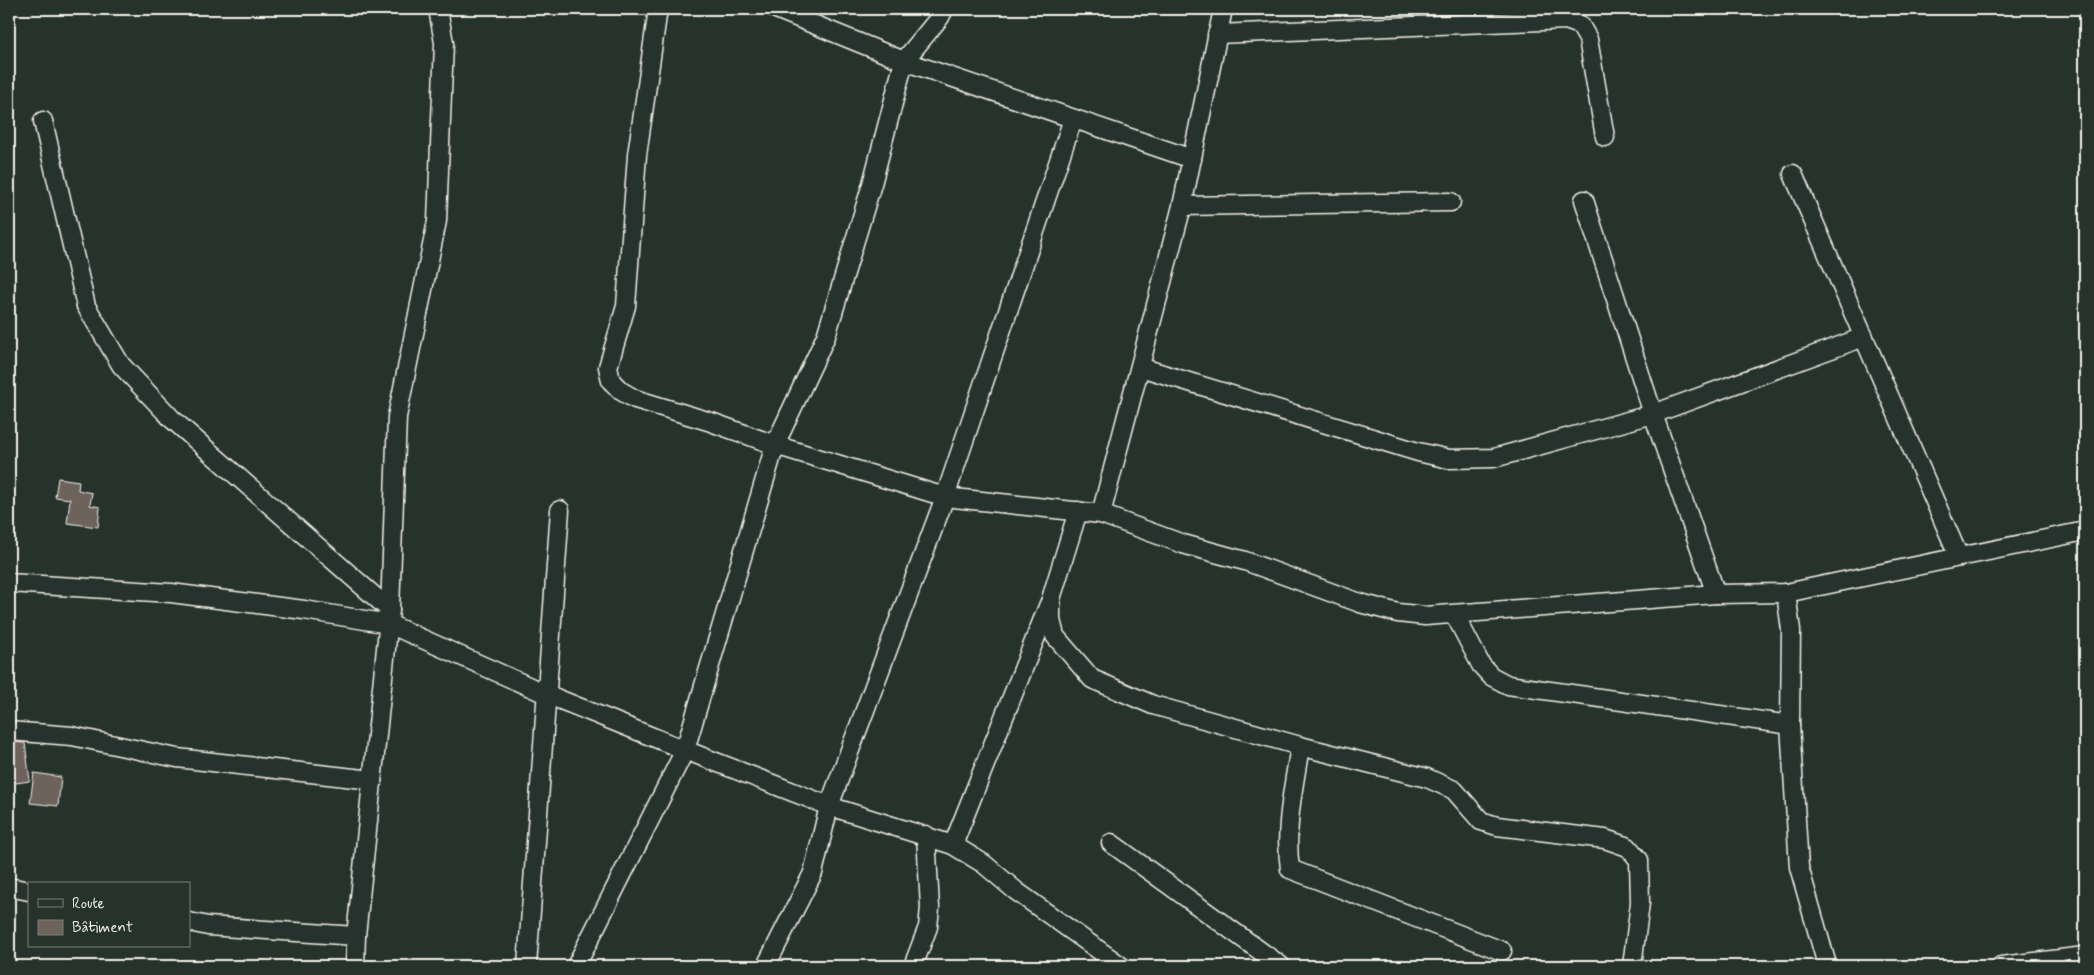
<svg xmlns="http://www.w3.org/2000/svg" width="2094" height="975" viewBox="0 0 2094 975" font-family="Mynerve,sans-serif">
<rect width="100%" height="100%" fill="#26332d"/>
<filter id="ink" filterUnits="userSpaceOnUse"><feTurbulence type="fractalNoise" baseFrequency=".02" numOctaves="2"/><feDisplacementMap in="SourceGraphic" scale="10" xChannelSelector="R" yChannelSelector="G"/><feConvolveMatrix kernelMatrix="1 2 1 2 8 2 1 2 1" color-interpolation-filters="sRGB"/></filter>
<g filter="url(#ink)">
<g fill="#6e625b" stroke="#f4f1e8">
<path d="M58,478L79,481L78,490L92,493L90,505L100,507L98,527L67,523L70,499L55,497Z"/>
<path d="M9,742L25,743L30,781L9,784Z"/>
<path d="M34,773L61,777L58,806L30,803Z"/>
</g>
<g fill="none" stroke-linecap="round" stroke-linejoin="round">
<g stroke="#f4f1e8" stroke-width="21">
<g id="minor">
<path d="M658,9L637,155L626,306L608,367L611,381L621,391L635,399L711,422L775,445L945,497L1101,514L1183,544L1245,561L1360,603L1398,613L1425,616L1716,594L1786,593L2085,531"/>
<path d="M776,9L904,61L1192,159"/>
<path d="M1217,34L1566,20L1580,25L1588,39L1605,137"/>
<path d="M43,121L86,306L121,365L172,419L390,610"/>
<path d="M1793,174L1959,557"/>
<path d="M1584,200L1653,414L1716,594"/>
<path d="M1182,206L1451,202"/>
<path d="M1140,367L1418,452L1449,459L1494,458L1653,414L1864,337"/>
<path d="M1078,511L1051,599V620L1055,636L1092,679L1153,705L1300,746L1427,778L1454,790L1481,821L1497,826L1605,839L1628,847L1639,860L1640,903L1632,966"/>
<path d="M1101,514L1182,206L1223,9"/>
<path d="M9,583L171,593L304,610L389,624L546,694L685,750L829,806L953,845L984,864L1016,891L1121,966"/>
<path d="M1786,593L1791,630L1790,725L1799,867L1827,965"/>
<path d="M1455,615L1481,665L1491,676L1508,685L1790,725"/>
<path d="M9,731L72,736L177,758L372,780"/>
<path d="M1300,746C1294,786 1284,828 1290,869L1502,951"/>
<path d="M1111,843L1281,966"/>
<path d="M953,845L1049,604"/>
<path d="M9,887L29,891"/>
<path d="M189,922L208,926L356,936"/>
<path d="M355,966L356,936L390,610L397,417L437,221L444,43L438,9"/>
<path d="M527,966L560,510"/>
<path d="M576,966L685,750L775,445L826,336L872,184L904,61L940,17L944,9"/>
<path d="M766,966L813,873L829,806L945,497L1073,119"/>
<path d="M913,966L928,927L930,908L926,835"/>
<path d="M2001,966L2085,956"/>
</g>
</g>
<use href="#minor" stroke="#26332d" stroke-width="18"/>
</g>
</g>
<rect width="2094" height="975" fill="none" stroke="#26332d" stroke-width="30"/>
<rect x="15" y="15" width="2064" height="945" fill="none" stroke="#f4f1e8" stroke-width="2" filter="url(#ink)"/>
<rect x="28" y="882" width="162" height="65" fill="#26332d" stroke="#787f78"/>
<rect x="38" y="899" width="25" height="8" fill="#26332d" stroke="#787f78"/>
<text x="72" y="908" font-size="15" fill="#f4f1e8">Route</text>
<rect x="38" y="920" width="25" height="15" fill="#6e625b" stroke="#787f78"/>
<text x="72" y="932" font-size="15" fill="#f4f1e8">Bâtiment</text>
</svg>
